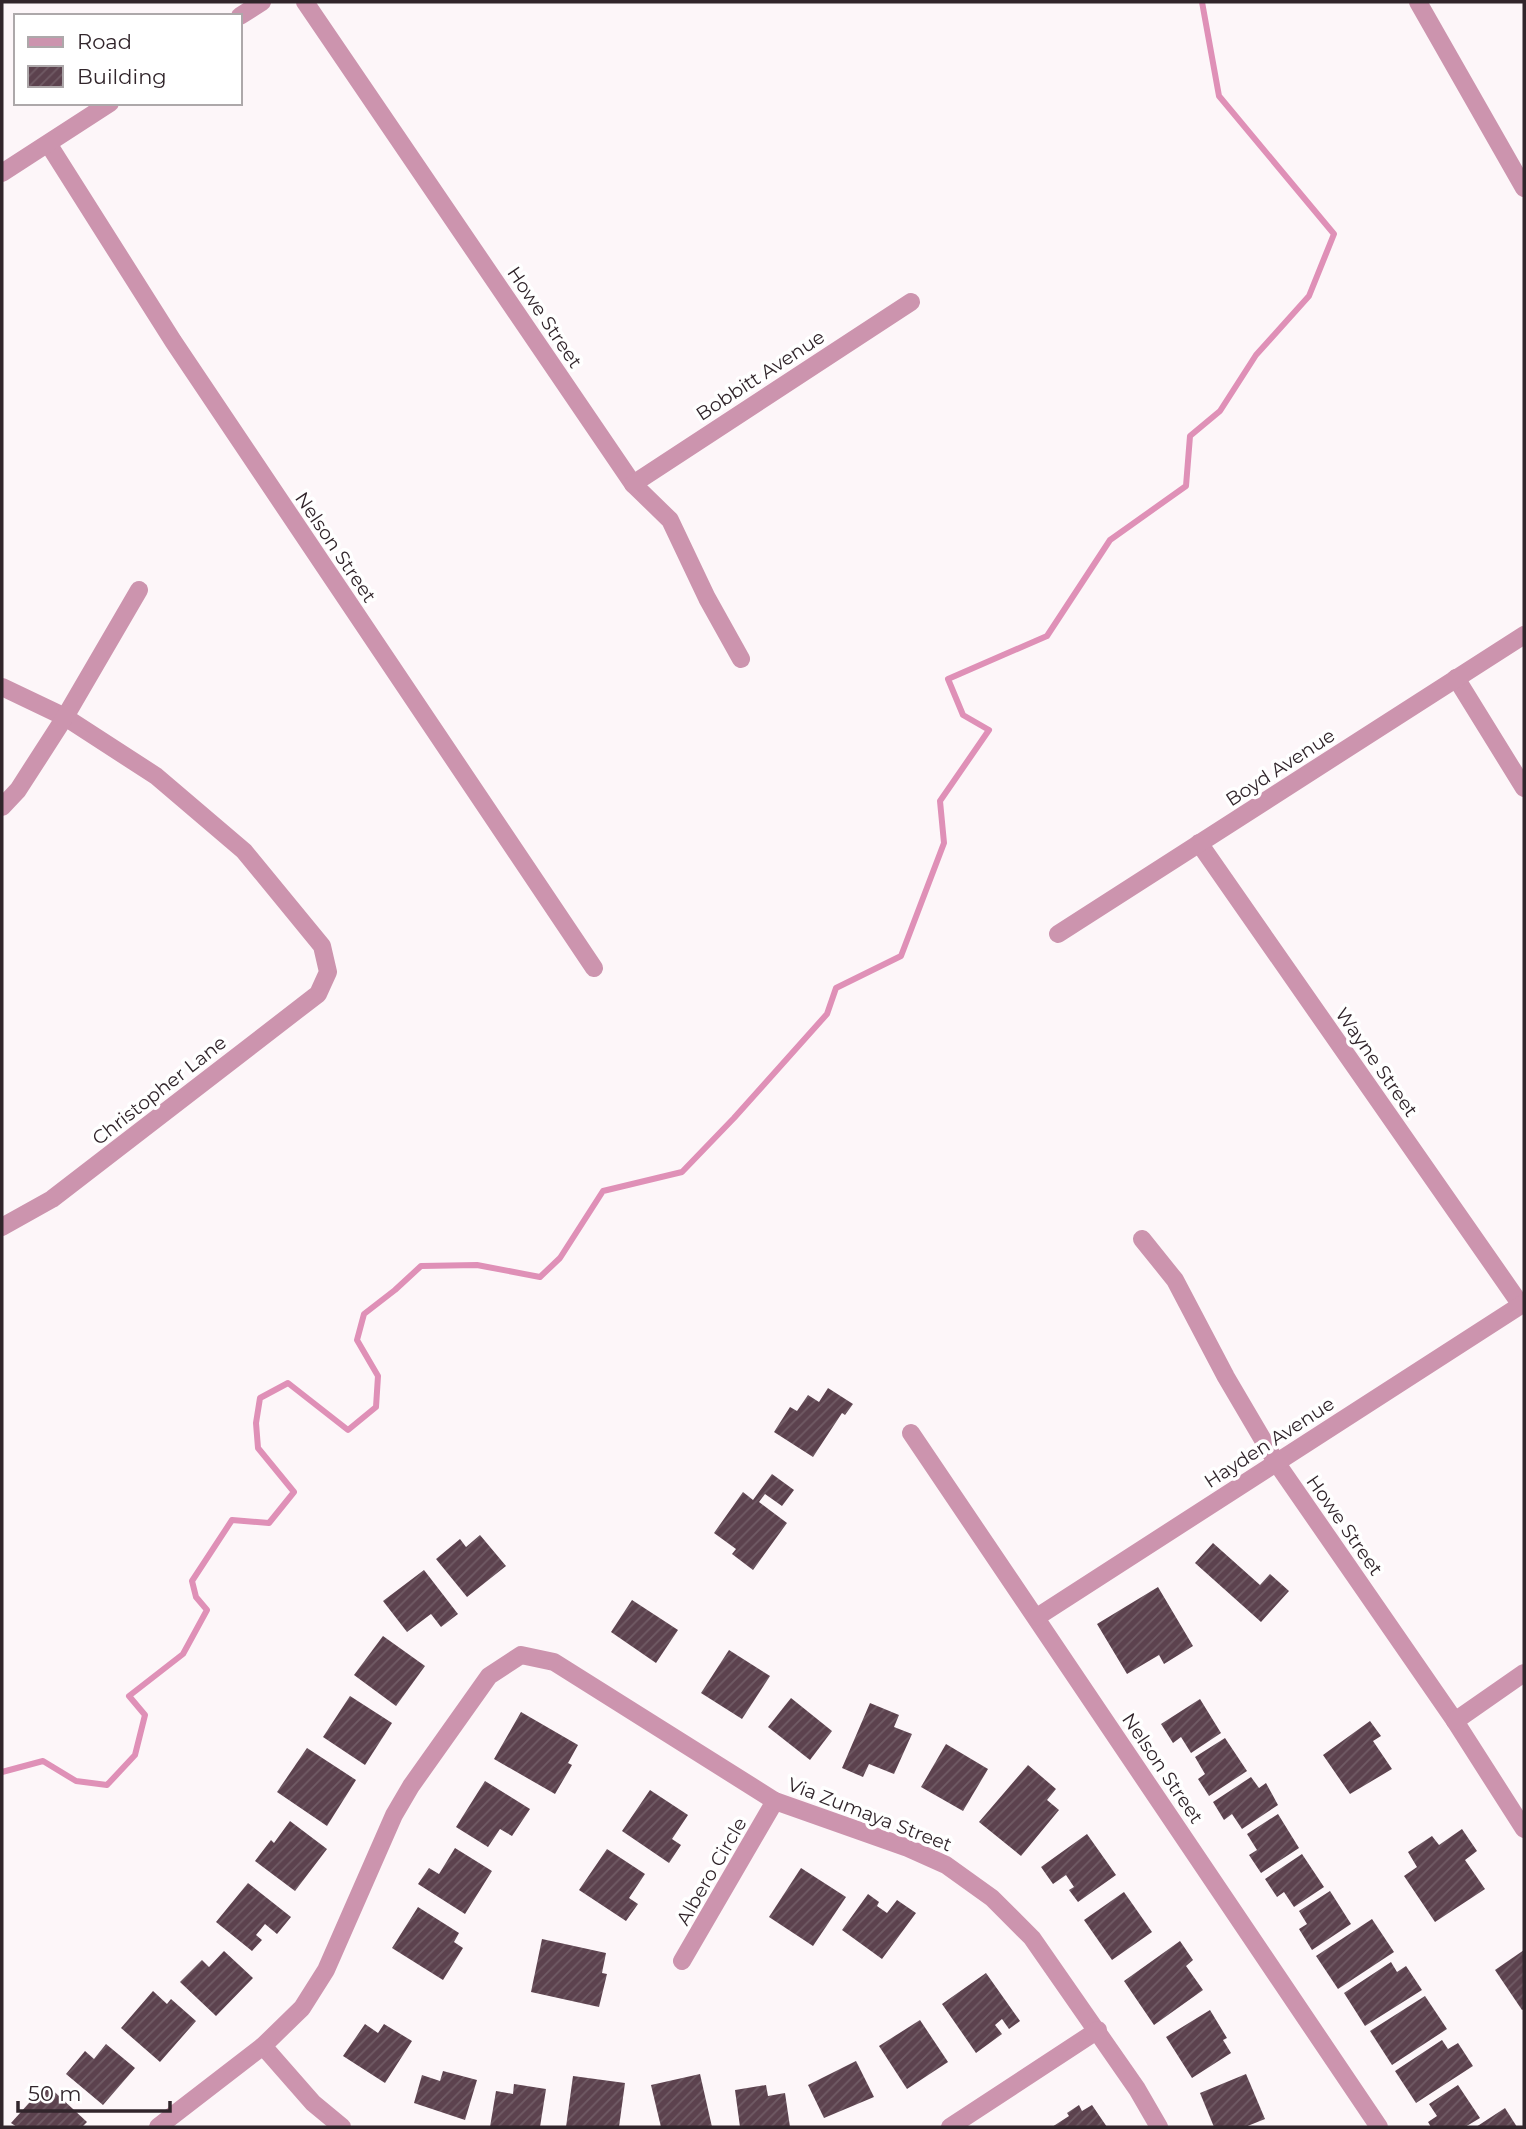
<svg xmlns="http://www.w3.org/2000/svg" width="1526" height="2129" viewBox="0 0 1526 2129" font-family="Montserrat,sans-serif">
<defs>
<pattern id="building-hatch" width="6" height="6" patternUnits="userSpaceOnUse" patternTransform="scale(1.75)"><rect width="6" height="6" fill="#5c424e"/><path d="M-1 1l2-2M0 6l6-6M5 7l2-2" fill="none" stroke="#705b65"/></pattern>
</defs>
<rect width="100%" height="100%" fill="#fdf6f9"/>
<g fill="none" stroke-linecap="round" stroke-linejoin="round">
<path stroke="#df90b7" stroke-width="6" d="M2,1772L43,1761L76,1781L107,1785L135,1755L145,1715L129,1696L183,1654L207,1610L196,1597L192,1581L232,1520L269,1523L294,1492L258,1448L256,1423L260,1398L288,1383L348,1430L376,1407L378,1376L357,1340L364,1314L395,1290L421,1266L477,1265L540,1277L560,1258L603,1191L682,1172L734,1118L827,1014L836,988L901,956L944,843L940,801L989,730L963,715L948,679L1047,636L1110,540L1186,486L1190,436L1220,411L1256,355L1309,296L1334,234L1219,96L1202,2"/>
</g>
<g fill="url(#building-hatch)">
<path d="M828,1388L853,1404L845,1415L842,1413L813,1457L774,1432L790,1407L797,1411L808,1395L819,1402Z"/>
<path d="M772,1474L794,1490L782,1506L765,1494L759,1502L787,1523L753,1570L732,1554L736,1549L714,1533L743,1492L753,1500Z"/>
<path d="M480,1535L506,1566L467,1597L436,1559L460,1539L466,1547Z"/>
<path d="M1213,1543L1260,1585L1270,1574L1289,1591L1261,1622L1195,1563Z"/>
<path d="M424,1570L458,1614L441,1627L431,1614L407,1632L383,1601Z"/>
<path d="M1158,1587L1193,1646L1164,1664L1159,1655L1127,1674L1097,1624Z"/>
<path d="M632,1600L678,1630L656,1663L611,1632Z"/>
<path d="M383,1636L425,1666L396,1706L354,1675Z"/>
<path d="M729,1650L770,1676L742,1719L701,1693Z"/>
<path d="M350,1696L392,1723L365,1765L323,1737Z"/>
<path d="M791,1698L832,1731L810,1760L768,1727Z"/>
<path d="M1200,1699L1221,1733L1191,1753L1181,1737L1173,1743L1161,1724Z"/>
<path d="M870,1703L899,1715L894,1727L912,1734L894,1774L869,1764L863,1777L842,1768Z"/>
<path d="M521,1712L578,1745L568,1763L572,1765L555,1794L494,1759Z"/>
<path d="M1370,1721L1381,1736L1373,1741L1392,1769L1350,1794L1323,1755Z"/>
<path d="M1225,1738L1247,1771L1209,1796L1198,1779L1205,1774L1195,1757Z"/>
<path d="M946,1744L988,1769L963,1811L921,1787Z"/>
<path d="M307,1748L356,1780L327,1826L277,1792Z"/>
<path d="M1028,1765L1056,1789L1047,1800L1059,1810L1021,1856L979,1822Z"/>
<path d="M1251,1777L1259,1788L1266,1783L1278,1805L1242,1829L1232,1814L1224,1820L1213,1802Z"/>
<path d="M485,1781L530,1809L512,1836L500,1829L488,1847L456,1827Z"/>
<path d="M650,1790L688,1815L672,1839L681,1845L669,1863L622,1831Z"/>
<path d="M1278,1814L1299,1848L1261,1873L1249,1855L1257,1850L1247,1834Z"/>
<path d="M290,1821L327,1849L295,1891L255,1861L271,1840L274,1843Z"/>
<path d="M1462,1829L1477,1851L1465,1860L1485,1889L1435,1922L1404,1876L1417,1867L1408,1852L1432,1836L1439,1845Z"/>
<path d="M1087,1834L1116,1875L1078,1902L1069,1890L1074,1887L1066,1875L1053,1884L1041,1867Z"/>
<path d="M455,1848L492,1871L465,1914L418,1884L429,1868L439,1874Z"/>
<path d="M607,1849L645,1874L629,1898L638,1904L626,1921L579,1890Z"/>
<path d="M1302,1854L1324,1887L1294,1907L1284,1892L1277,1897L1265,1879Z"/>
<path d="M801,1868L846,1897L813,1946L769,1917Z"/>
<path d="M248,1883L291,1917L277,1934L265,1924L256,1935L262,1940L252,1951L216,1922Z"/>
<path d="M1330,1891L1351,1924L1312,1950L1299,1929L1307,1924L1299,1911Z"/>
<path d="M1124,1892L1152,1932L1112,1960L1084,1920Z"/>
<path d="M868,1894L879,1902L877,1906L887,1913L897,1900L916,1913L882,1959L842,1930Z"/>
<path d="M418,1907L459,1933L454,1942L463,1948L443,1980L392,1948Z"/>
<path d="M1372,1919L1394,1952L1338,1989L1316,1956Z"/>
<path d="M542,1939L606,1953L602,1973L607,1974L599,2007L531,1992Z"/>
<path d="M1180,1941L1193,1960L1186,1966L1203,1990L1154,2025L1124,1981Z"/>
<path d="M1524,1950V2009L1522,2010L1495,1970Z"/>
<path d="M224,1951L253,1978L216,2016L180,1982L202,1960L209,1967Z"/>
<path d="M1391,1962L1397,1972L1406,1966L1422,1990L1365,2026L1344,1993Z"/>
<path d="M986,1973L1020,2021L1009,2029L1002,2019L995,2025L1002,2034L976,2053L942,2004Z"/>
<path d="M153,1991L167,2004L171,1999L196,2021L160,2062L121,2028Z"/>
<path d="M1425,1996L1447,2029L1392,2065L1370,2031Z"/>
<path d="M1210,2010L1227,2038L1223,2040L1231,2053L1192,2078L1166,2037Z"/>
<path d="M920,2020L948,2062L907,2089L879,2046Z"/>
<path d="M365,2024L378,2033L384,2024L412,2041L385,2083L343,2056Z"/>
<path d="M1442,2040L1448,2049L1458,2043L1473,2066L1416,2103L1395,2071Z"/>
<path d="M106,2044L135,2068L103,2105L66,2074L85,2051L94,2059Z"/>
<path d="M856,2061L874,2097L824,2118L808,2085Z"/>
<path d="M443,2071L477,2080L465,2120L414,2103L422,2075L440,2081Z"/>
<path d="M700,2074L712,2127H661L651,2085Z"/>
<path d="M1246,2074L1265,2119L1245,2127H1214L1200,2093Z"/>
<path d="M573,2076L625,2083L619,2127H566Z"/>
<path d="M46,2084L87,2122L82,2127H17L11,2123Z"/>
<path d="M514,2084L546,2089L540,2127H490L496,2091L513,2094Z"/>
<path d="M766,2085L768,2096L785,2093L790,2127H740L735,2090Z"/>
<path d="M1458,2085L1480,2118L1465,2127H1431L1428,2122L1437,2116L1429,2104Z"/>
<path d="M1079,2105L1082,2111L1092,2105L1107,2127H1052L1069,2116L1067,2113Z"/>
<path d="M1505,2108L1517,2127H1476Z"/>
</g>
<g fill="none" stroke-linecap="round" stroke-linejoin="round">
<g stroke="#cc94ae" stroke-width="18">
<path d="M305,2L633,484L670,520L707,598L741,659"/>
<path d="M1418,2L1524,188"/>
<path d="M240,16L262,2"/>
<path d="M49,145L173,341L594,968"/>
<path d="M2,173L110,103"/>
<path d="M633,484L911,302"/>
<path d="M1456,678L1524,788"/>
<path d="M2,687L65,717L156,776L244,851L322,946L328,972L318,994L52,1199L2,1227"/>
<path d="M2,807L18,790L65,717L139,590"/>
<path d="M1199,843L1521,1305"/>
<path d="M1058,934L1524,635"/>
<path d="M1142,1239L1175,1280L1226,1377L1276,1462L1455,1721L1524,1829"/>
<path d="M911,1433L1379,2127"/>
<path d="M1037,1617L1524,1303"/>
<path d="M1455,1721L1524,1673"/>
<path d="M682,1961L775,1801"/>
<path d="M263,2046L313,2103L342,2127"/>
<path d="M158,2127L263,2046L302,2008L326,1970L394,1815L411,1786L489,1676L521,1655L554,1662L775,1801L908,1848L946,1865L992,1898L1032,1938L1137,2089L1159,2127"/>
<path d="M950,2127L1098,2030"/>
</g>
</g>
<g text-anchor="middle" stroke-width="7" stroke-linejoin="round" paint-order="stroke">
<g font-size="19" fill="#31252b" stroke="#fff">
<text transform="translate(545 317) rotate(56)" y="7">Howe Street</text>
<text transform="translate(760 375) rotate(-33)" y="7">Bobbitt Avenue</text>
<text transform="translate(336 547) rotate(56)" y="7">Nelson Street</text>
<text transform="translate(1280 767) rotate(-33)" y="7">Boyd Avenue</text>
<text transform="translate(1377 1062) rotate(55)" y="7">Wayne Street</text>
<text transform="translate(159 1090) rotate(-38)" y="7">Christopher Lane</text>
<text transform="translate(1269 1442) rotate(-33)" y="7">Hayden Avenue</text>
<text transform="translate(1345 1525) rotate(55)" y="7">Howe Street</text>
<text transform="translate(1163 1768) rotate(56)" y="7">Nelson Street</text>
<text transform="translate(870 1814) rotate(21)" y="7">Via Zumaya Street</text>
<text transform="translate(711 1871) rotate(-60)" y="7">Albero Circle</text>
</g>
</g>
<rect width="1526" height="2129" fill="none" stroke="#31252b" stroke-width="7"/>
<rect x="14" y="14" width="228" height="91" fill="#ffffff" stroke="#ada8aa" stroke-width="2"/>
<rect x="28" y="37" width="35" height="10" fill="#cc94ae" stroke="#ada8aa" stroke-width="2"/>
<text x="77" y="49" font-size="21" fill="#31252b">Road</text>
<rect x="28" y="66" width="35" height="21" fill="url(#building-hatch)" stroke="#ada8aa" stroke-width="2"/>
<text x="77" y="84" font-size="21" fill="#31252b">Building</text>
<path d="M18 2101v10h152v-10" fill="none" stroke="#31252b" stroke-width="3.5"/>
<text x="28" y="2101" font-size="21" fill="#31252b" stroke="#ffffff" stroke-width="5" paint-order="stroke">50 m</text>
</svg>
